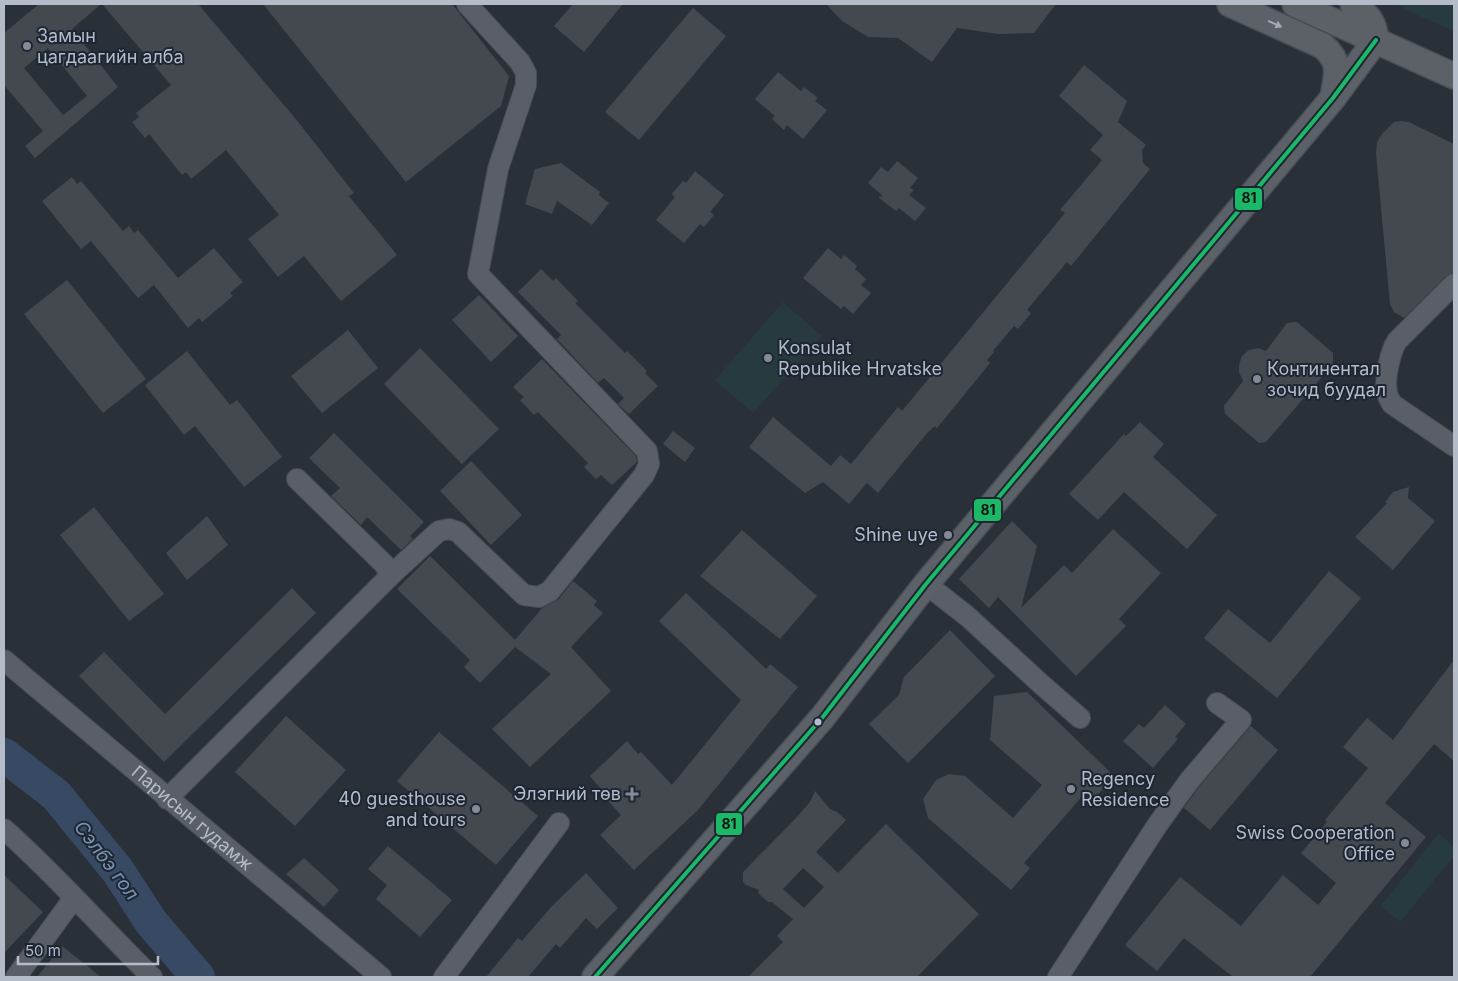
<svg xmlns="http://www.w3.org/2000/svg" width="1458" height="981" viewBox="0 0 1458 981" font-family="Inter,sans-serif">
<rect width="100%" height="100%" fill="#2a3038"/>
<g fill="#273a3e">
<path d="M1397,4H1454V31L1415,14Z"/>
<path d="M783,302L822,336L753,413L715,380Z"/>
<path d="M1439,833L1454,848V856L1400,922L1381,906Z"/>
</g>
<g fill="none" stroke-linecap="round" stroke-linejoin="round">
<path stroke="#384963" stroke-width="34" d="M4,755L56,795L118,871L151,922L198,977"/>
</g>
<g fill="#444950" fill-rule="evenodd">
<path d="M39,4H101L72,29L118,87L35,158L25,146L43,131L4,85V33ZM48,48L87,96L63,115L24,68Z"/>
<path d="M102,4H198L295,118L354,193L349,196L397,255L341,301L304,256L278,277L248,239L279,215L226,150L191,179L186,172L182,175L149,134L145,138L132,122L139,117L136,113L171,85Z"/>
<path d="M263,4H452L509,76L501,106L406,182Z"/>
<path d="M573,4H623L584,52L554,26Z"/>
<path d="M826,4H1056L1034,33L998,34L957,28L932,62L898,38L868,37L842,21Z"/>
<path d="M693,8L726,36L639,140L605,112Z"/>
<path d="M1084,65L1127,101L1118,122L1146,145L1142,150L1143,163L1150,169L1071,266L1067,262L1027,310L1031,313L1018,329L1014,326L993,351L994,352L987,360L990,363L937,428L935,426L927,433L878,493L867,483L849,504L823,482L805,493L749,447L773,417L831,466L840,455L851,464L898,407L902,411L1065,213L1060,210L1102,160L1090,150L1103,135L1059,96Z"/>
<path d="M778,72L801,91L804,87L818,98L815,101L827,110L803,139L787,125L784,130L772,119L775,116L755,99Z"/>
<path d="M1401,121L1409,122L1454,144V272L1446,276L1404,318L1394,312L1390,304L1376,154L1377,142L1382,134L1394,122Z"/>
<path d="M897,161L918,178L910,188L914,190L909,195L926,208L915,221L899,208L896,211L878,197L883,196L868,183L881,167L888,172Z"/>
<path d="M561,163L600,192L599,195L609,203L592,225L557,201L552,214L525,204L535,169Z"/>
<path d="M695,171L724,195L710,212L714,215L704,227L700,224L684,243L656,220L675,197L672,194L683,181L686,183Z"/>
<path d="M72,177L77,184L81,181L123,231L129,226L134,233L138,230L178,278L214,248L243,282L230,293L233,296L202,322L199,318L188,328L154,285L138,298L91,241L81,249L42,201Z"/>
<path d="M828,248L841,259L844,255L857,266L855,269L866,279L861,285L871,293L853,314L844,306L841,309L803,278Z"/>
<path d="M541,269L553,281L556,278L578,301L575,303L625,353L627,351L647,371L645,373L658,386L629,414L618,404L624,398L604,378L598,383L557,339L561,335L518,292Z"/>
<path d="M67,280L146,379L103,413L24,314Z"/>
<path d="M479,295L518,336L491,362L452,320Z"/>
<path d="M1297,322L1333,353V364L1266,442L1259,443L1225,414L1224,406L1243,381L1239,372V365L1242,356L1249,350L1258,348L1266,351L1287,323Z"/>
<path d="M348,330L378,368L322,413L291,376Z"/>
<path d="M420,348L499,429L462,464L384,384Z"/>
<path d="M187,351L230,405L237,400L282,457L244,487L195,426L184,435L145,385Z"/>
<path d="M542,359L636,456L637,462L612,485L601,475L596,479L584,467L588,463L538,412L534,415L520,400L524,397L513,387Z"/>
<path d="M1140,422L1164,444L1153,457L1217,515L1187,549L1124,492L1098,520L1069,494L1124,434L1126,436Z"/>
<path d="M673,431L695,448L685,462L663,444Z"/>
<path d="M334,433L424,522L410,536L413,539L401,550L367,517L361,525L331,496L340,488L309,458Z"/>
<path d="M471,461L522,515L491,545L440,491Z"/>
<path d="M1409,487L1408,498L1435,521L1393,570L1355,537L1387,503L1385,502L1393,492Z"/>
<path d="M94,507L164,594L129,621L60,535Z"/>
<path d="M207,516L228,545L187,580L166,553Z"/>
<path d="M1012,521L1037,546L1021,608L1064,565L1072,573L1113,529L1161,573L1119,619L1126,626L1076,676L998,597L989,608L959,579Z"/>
<path d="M742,530L817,596L780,639L700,576Z"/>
<path d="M430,556L515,640L542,608L559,599L573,581L597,601L594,605L603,613L571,647L611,691L530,767L492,729L551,674L515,647L480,683L464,667L470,660L397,589Z"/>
<path d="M1329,571L1361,598L1277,698L1204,638L1228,609L1270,643Z"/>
<path d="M292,588L316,613L164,762L79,676L104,652L165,714Z"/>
<path d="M686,593L766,669L770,664L798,687L698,810L634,870L600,835L621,815L599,791L601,789L590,776L627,741L638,754L641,752L672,785L741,700L659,621Z"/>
<path d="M950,630L995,676L908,763L869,724L899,695L904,677Z"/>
<path d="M1454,660V761L1434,744L1385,803L1426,837L1310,977H1233L1184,938L1157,971L1125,945L1180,877L1241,926L1283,875L1318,905L1336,883L1301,853L1327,822L1325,820L1368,768L1343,747L1367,718L1393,740Z"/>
<path d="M1027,692L1110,772L1108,783L1093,800L1085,793L1024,863L1030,868L1011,890L928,818L923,799L936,780L949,774L965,776L1013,818L1042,785L990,740L994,696Z"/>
<path d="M1165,705L1186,724L1175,737L1178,739L1153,768L1123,741L1139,724L1144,728Z"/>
<path d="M286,716L346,770L295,826L235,772Z"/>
<path d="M1251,726L1278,750L1210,830L1184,808L1198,788Z"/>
<path d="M439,732L538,816L496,865L397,781Z"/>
<path d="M815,791L830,809L837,812L846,820L816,852L838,873L886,824L979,914L917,977H748L783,942L777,936L793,919L772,902H768L758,893L759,890L746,885L743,882V872L796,818L810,802ZM803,868L824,887L804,908L783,889Z"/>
<path d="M388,846L452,900L420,937L376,899L387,885L368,869Z"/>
<path d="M304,858L339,890L324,907L286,874Z"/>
<path d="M586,873L618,908L597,929L586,918L560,948L556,944L528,977H486L518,938L522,941L551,907Z"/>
<path d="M4,875L43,912L4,953Z"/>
<path d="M62,946L101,977H37Z"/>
</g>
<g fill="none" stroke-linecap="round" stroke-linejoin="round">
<g stroke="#484c53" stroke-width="22">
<g id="minor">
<path d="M1454,284L1397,341C1390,352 1384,380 1387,392C1387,396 1390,400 1392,404L1454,446"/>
<path d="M297,479L383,563L392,574"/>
<path d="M926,584L967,616L1041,684L1080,718"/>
<path id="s1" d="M4,660L381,977"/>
<path d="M167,799L392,574L439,531L449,529L458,532L524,595L539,597L550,591L644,475L649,464L647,451L478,274L498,169L526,85V73L520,62L467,4"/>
<path d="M4,829C56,875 102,928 152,977"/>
<path d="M16,977L74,898"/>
<path d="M444,977L559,823"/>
<path d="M1058,977L1158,824L1189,781L1241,720L1217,703"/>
</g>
</g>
<g stroke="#484c55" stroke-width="28">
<g id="major">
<path d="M1230,4L1323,46C1343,64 1336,75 1333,98"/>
<path d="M1295,4L1454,76"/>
<path d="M1353,4C1368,16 1374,21 1376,40"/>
<path d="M595,977L822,718L926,584L1333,98L1376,40"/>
</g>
</g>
<use href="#minor" stroke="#5a5e66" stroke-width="20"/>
<use href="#major" stroke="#5c6168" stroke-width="25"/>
<g stroke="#1d2633" stroke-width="8">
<path id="bus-1" d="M595,977L822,718L926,584L1333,98L1376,40"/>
</g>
<use href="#bus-1" stroke="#1ab867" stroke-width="4"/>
</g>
<defs><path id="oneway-solid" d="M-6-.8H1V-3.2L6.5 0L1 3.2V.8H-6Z" transform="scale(1.25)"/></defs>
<use fill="#a2aab6" href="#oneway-solid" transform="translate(1275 24) rotate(24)"/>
<g fill="#848b96" stroke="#1d2633" stroke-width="2">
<circle cx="27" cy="46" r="5"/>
<circle cx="768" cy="358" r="5"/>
<circle cx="1257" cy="379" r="5"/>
<circle cx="948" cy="535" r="5"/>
<circle cx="1071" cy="789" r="5"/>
<path d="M629.5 786.5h5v5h5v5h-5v5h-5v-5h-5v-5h5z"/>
<circle cx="476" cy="809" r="5"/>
<circle cx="1405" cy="843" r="5"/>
</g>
<circle fill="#b4bcc9" stroke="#1d2633" stroke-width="2" cx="818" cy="722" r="4.5"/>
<g text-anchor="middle" stroke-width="4" stroke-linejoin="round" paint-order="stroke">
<g font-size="18" fill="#b4bcc9" stroke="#1d2633" text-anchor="start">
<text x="37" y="42">Замын<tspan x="37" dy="21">цагдаагийн алба</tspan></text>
<text x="778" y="354">Konsulat<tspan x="778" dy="21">Republike Hrvatske</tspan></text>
<text x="1267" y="375">Континентал<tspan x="1267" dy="21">зочид буудал</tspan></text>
<text x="938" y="541" text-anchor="end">Shine uye</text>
<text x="1081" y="785">Regency<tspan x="1081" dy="21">Residence</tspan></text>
<text x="621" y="800" text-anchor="end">Элэгний төв</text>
<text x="466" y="805" text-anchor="end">40 guesthouse<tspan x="466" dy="21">and tours</tspan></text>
<text x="1395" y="839" text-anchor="end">Swiss Cooperation<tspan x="1395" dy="21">Office</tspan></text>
</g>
<g font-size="18" fill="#b4bcc9" stroke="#1d2633">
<text dy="6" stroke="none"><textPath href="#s1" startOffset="246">Парисын гудамж</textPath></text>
</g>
<g font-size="19" font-style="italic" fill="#7c92b1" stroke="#1d2633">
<text transform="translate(107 860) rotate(53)" y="7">Сэлбэ гол</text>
</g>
</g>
<g stroke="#1d2633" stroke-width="2">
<rect x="1234" y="187" width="29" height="24" rx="5" fill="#1ab867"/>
<rect x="973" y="498" width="29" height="24" rx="5" fill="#1ab867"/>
<rect x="715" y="812" width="28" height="24" rx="5" fill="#1ab867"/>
</g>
<g font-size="14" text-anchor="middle" font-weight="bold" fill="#111">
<text x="1249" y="203">81</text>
<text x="988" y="515">81</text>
<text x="729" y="829">81</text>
</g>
<rect width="1458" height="981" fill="none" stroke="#b4bcc9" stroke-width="10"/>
<path d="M18 956v8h140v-8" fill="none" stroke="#b4bcc9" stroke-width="2.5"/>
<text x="25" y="956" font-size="15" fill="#b4bcc9" stroke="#1d2633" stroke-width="4" paint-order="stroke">50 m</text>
</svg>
